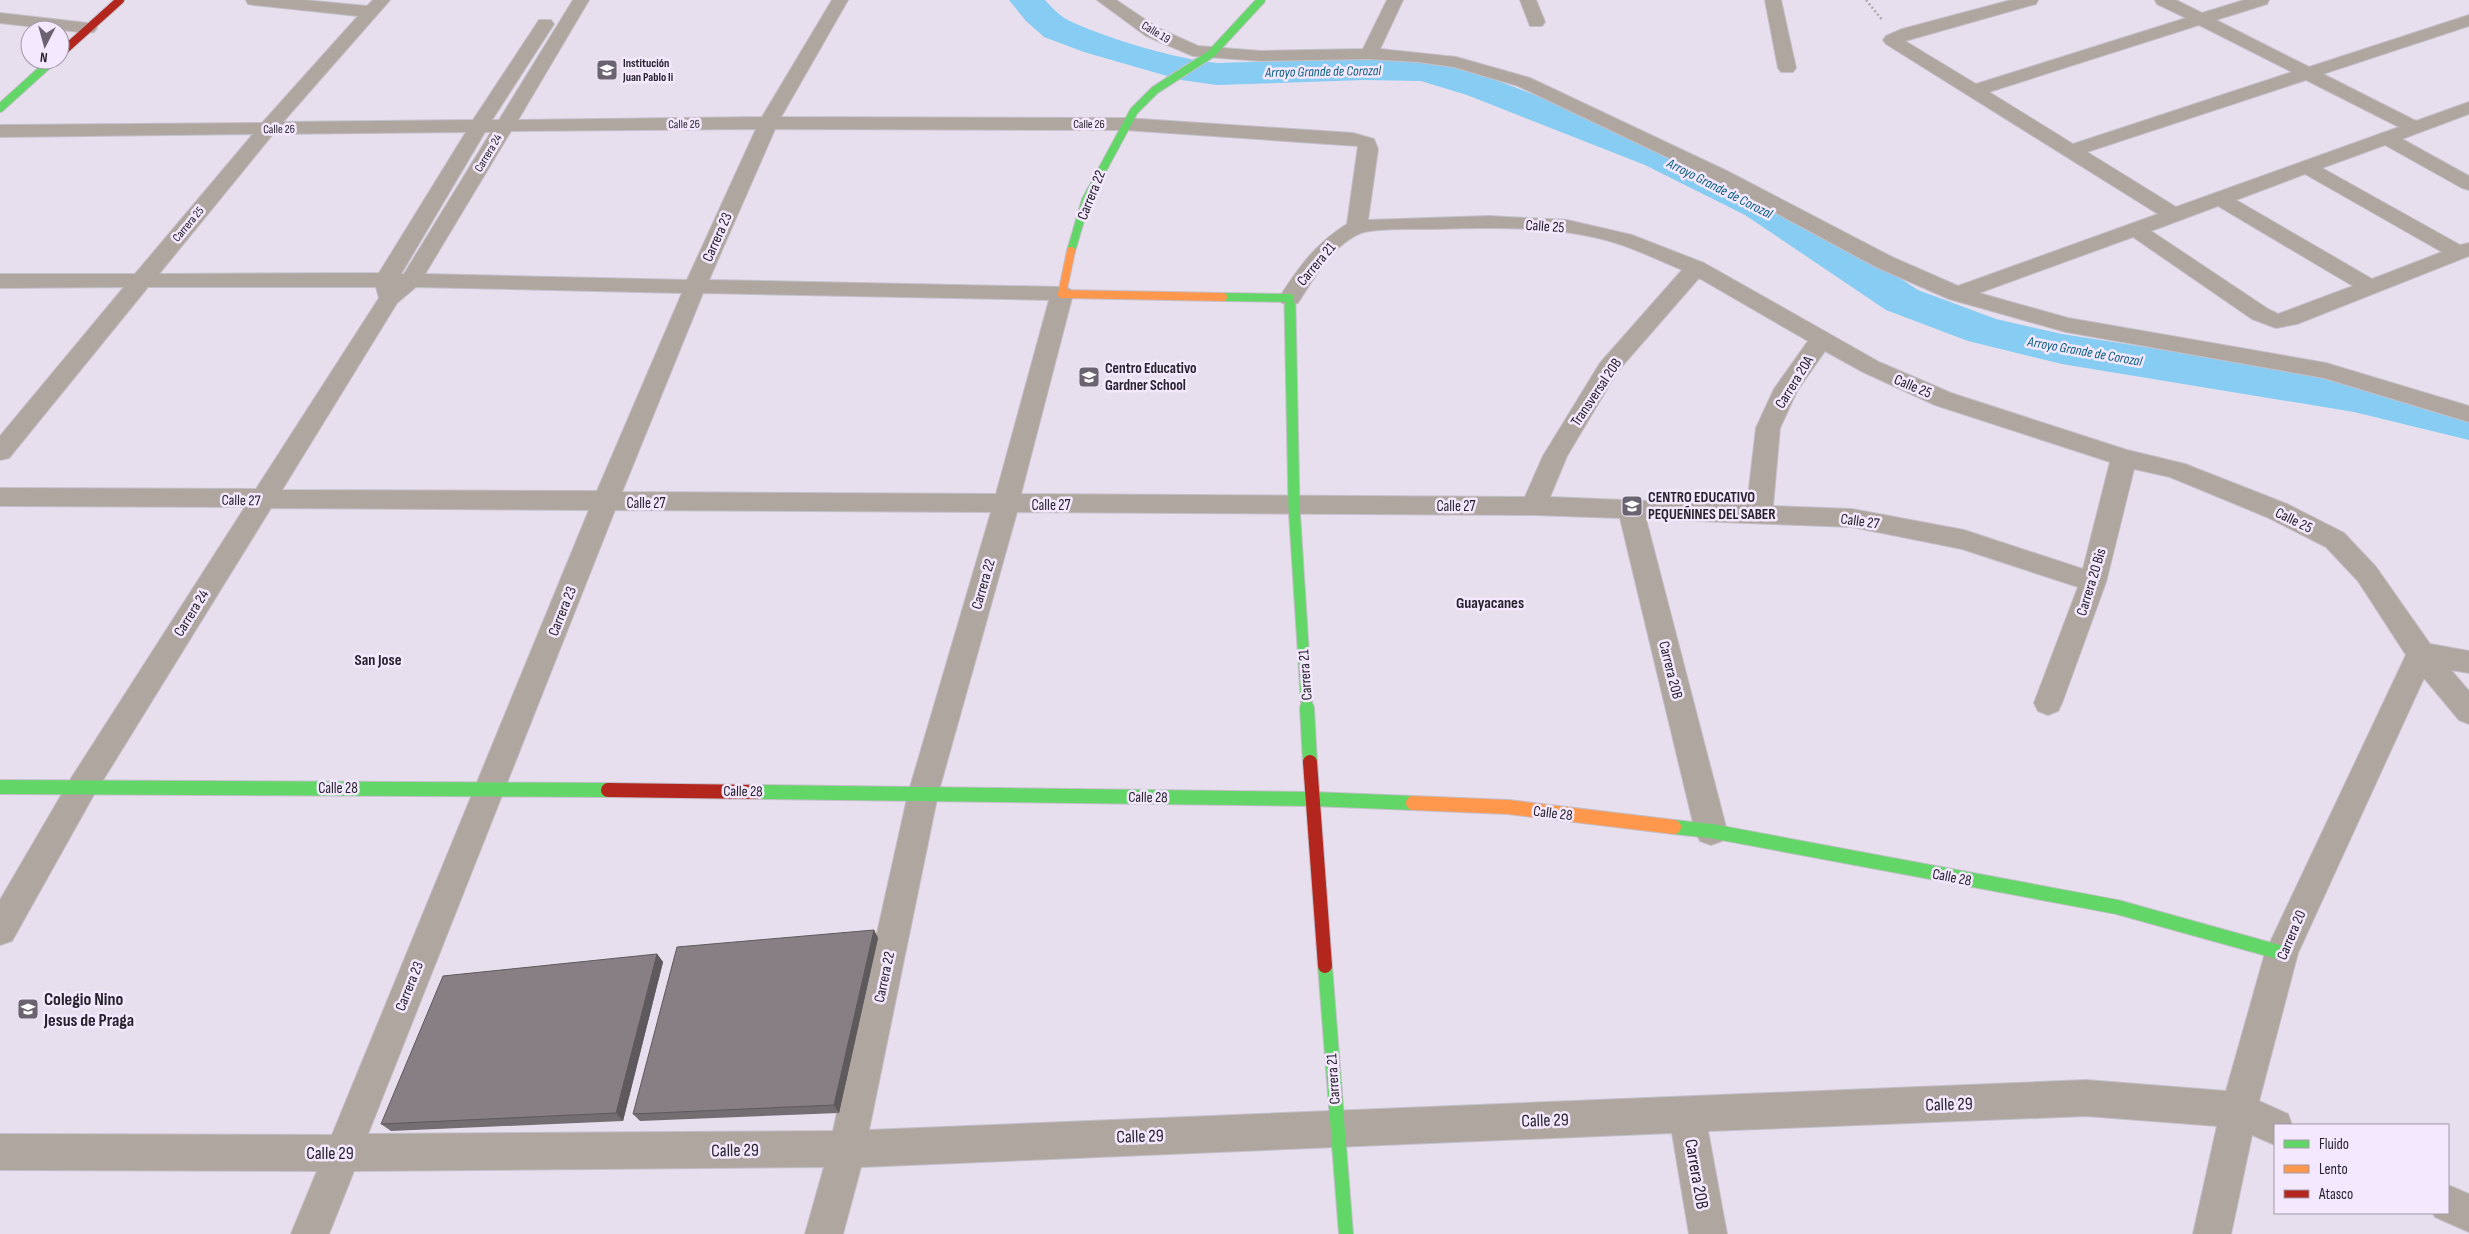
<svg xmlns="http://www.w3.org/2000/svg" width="2469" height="1234" viewBox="0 0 2469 1234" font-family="'Sofia Sans Condensed',sans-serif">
<rect width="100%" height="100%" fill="#e7dfee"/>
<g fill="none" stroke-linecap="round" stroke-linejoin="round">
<path fill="#86ccf3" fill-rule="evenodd" d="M1009,0H1045C1052,8 1062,18 1072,22C1109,39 1176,59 1217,63L1364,58L1423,59L1436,62L1493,79L1673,147L1775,197L1918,290L1996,319L2062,334L2354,380L2469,406V440L2354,412L2062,364L1968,341L1886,310L1745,215L1645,165L1467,95L1421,81L1364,80L1217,85L1181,80L1084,52L1044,37L1026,21Z"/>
<g stroke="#c4bfc9" stroke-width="2">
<g id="street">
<path d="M246,0H304L367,6L373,0H390L283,122L473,120L539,20H551L554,24L492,120H499L573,0H589L518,120L762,117L832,0H848L781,117L1125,118L1353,133L1374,139L1378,149L1368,220L1489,216L1567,220L1632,235L1704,263L1879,362L1951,393L2127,450L2185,464L2287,504L2344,533L2376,567L2430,644L2469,651V673L2451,670L2469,691V724L2459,720L2424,678L2298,953L2259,1101L2288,1114L2292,1125H2275V1145L2252,1135L2231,1234H2193L2217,1126L2086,1116L1708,1131L1727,1234H1689L1672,1133L861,1167L843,1234H805L824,1167L354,1171L329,1234H291L317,1171L0,1170V1134L332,1135L589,510L271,508L92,798L12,941L0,945V900L70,780L245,507L0,506V488L256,489L379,298L376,287H148L9,458L0,460V436L124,287L0,288V274H135L253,134L0,137V125L262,123L358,16L254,5L248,4ZM756,129L687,280L425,274L511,131ZM775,129L1125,130L1358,146L1347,224C1315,244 1299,267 1279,298L1282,303L1290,305L1298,303C1314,278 1332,245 1361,233C1375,228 1414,229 1430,229C1492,228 1559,224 1619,244C1640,251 1661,261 1682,270L1600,363L1543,456L1525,497L1021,494L1073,294L1070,289L1062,287L709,280ZM466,132L379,273L159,274L273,134ZM485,132H491L404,274H401ZM1699,278L1808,341L1774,389L1756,428L1747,505L1550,497L1567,456L1617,372ZM416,287L682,293L597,491L282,490L397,303ZM703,293L1049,300L996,494L622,492ZM1825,351L1863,372L1935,405L2110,462L2083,569L1964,530L1852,509L1773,506L1780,428L1797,391ZM2134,469L2170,477L2269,518L2326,547L2358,581L2406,655L2265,953L2226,1091L2086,1080L869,1130L938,794L1017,512L1534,515L1620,518L1695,831L1700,841L1711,845L1722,841L1727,831L1646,519L1852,527L1962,549L2078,587L2034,703L2038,711L2048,715L2058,711L2062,703L2106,582ZM615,510L991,512L908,794L833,1131L368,1134Z"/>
<path d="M1097,0H1116L1158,28L1198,46L1261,51L1363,49L1387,0H1403L1380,49L1456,57L1530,78L1727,171L1892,257L1958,286L2158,214L1886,44L1883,40L1886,36L1902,29L2011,0H2038L2036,4L1905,41L1976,84L2186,18L2157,4L2155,0H2176L2202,13L2244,0H2269L2267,4L2216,20L2309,67L2469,15V26L2323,74L2416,121L2469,102V114L2402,139L2469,176V190L2462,188L2385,145L2322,168L2460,245L2469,243V256L2297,324L2276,328L2252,319L2133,237L1979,293L2068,318L2326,363L2469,406V422L2324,378L2066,332L1949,299L1876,267L1713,179L1518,86L1454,67L1418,62L1369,59L1261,61L1193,56L1146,36ZM2199,25L2292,72L2073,144L1989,92ZM2306,80L2399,127L2176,207L2087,152ZM2305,174L2442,252L2372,279L2236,200ZM2218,206L2353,286L2278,314L2268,309L2151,231Z"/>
<path d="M1520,0H1536L1545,22L1542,26H1530Z"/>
<path d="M1765,0H1781L1796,68L1793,72H1781L1778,68Z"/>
<path d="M0,13L88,23L94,24L97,28L94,32L88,33L0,23Z"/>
<path d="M2448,1185L2469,1194V1232L2435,1217L2433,1213H2448Z"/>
</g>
</g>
<g stroke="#c4bfc9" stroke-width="10">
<g id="fast-far2">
<path d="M0,108L53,60"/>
<path d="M1071,251L1086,200L1134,111L1155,90L1211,54L1261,0"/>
<path d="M1223,297L1290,298V308"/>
</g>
</g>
<g stroke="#c4bfc9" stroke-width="13">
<path id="fast-far1" d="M1290,306L1294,506L1307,709"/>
</g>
<g stroke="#c4bfc9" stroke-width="16">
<g id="fast">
<path d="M1307,708L1310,762"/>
<path d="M0,787L608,790"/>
<path d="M757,792L1312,799L1413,803"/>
<path d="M1674,827L1711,831L2117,907L2282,953"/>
<path d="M1325,966L1346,1234"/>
</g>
</g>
<g stroke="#c4bfc9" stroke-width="10">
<path id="slow-far1" d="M1071,251L1062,294L1223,297"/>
</g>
<g stroke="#c4bfc9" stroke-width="16">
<path id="slow" d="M1413,803L1508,807L1674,827"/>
</g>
<g stroke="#c4bfc9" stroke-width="10">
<path id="jam-far1" d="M60,54L120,0"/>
</g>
<g stroke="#c4bfc9" stroke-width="16">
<g id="jam">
<path d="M1310,762L1325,966"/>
<path d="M608,790L757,792"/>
</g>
</g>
<path stroke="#ada6a7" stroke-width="2.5" stroke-dasharray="2 2.5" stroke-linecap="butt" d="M1866,0L1883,21"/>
<use href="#street" fill="#b0a6a0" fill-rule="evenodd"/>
<use href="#fast-far2" stroke="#63d668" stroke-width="8"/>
<use href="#fast-far1" stroke="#63d668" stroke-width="11"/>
<use href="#fast" stroke="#63d668" stroke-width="14"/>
<use href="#slow-far1" stroke="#ff974d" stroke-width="8"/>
<use href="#slow" stroke="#ff974d" stroke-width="14"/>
<use href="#jam-far1" stroke="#b3261e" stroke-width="8"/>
<use href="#jam" stroke="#b3261e" stroke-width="14"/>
</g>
<g fill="#746d72">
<path d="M874,930L878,938L839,1113L640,1121L633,1114Z"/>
<path d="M657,954L663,962L623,1121L391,1131L381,1124Z"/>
</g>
<g fill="#5e595c">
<path d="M874,930L878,938L839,1113L834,1105Z"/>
<path d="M657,954L663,962L623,1121L616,1113Z"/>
</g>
<g fill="#877f84" stroke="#5e595c">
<path d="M874,930L834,1105L633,1114L677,947Z"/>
<path d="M657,954L616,1113L381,1124L443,976Z"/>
</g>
<defs>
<g id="school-square" transform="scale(1.125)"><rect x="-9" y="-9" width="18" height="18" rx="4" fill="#6a6470" stroke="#f3e8fd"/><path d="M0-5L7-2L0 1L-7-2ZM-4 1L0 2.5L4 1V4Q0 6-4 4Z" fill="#fff"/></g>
</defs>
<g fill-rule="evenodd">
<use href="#school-square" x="607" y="70"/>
<use href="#school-square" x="1089" y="377"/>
<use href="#school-square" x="1632" y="506"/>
<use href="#school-square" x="28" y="1009"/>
</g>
<g text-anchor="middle" stroke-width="5" stroke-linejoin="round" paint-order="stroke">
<g font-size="12" fill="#27222c" stroke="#f3e8fd">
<text transform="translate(1156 32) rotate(31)" y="4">Calle 19</text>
<text transform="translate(684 124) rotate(-1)" y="4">Calle 26</text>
<text x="1089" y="128">Calle 26</text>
<text transform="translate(279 129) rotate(-1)" y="4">Calle 26</text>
<text transform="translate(488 153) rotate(-59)" y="4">Carrera 24</text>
<text transform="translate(188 224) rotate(-50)" y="4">Carrera 25</text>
</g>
<g font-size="12" font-weight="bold" fill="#27222c" stroke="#f3e8fd" text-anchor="start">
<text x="623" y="67">Institución<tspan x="623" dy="14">Juan Pablo Ii</tspan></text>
</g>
<g font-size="14" font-style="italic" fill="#075c7d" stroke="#f3e8fd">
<text transform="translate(1323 71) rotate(-1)" y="5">Arroyo Grande de Corozal</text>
<text transform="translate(1720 188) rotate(27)" y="5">Arroyo Grande de Corozal</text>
<text transform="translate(2085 351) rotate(10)" y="5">Arroyo Grande de Corozal</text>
</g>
<g font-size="15" fill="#27222c" stroke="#f3e8fd">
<text transform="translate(1091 195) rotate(-68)" y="5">Carrera 22</text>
<text transform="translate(1545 226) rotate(4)" y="5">Calle 25</text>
<text transform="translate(717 237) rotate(-66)" y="5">Carrera 23</text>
<text transform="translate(1316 264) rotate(-50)" y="5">Carrera 21</text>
<text transform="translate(1794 382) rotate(-58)" y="5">Carrera 20A</text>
<text transform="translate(1913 386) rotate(23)" y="5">Calle 25</text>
<text transform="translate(1596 392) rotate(-56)" y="5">Transversal 20B</text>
<text transform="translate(241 500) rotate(1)" y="5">Calle 27</text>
<text x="646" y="508">Calle 27</text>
<text x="1051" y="510">Calle 27</text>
<text x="1456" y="511">Calle 27</text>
<text transform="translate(2294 520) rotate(26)" y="5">Calle 25</text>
<text transform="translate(1860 521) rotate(8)" y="5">Calle 27</text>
<text transform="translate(2091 582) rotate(-73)" y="5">Carrera 20 Bis</text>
<text transform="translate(983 584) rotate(-74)" y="5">Carrera 22</text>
<text transform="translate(562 611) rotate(-68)" y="5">Carrera 23</text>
<text transform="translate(191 613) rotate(-58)" y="5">Carrera 24</text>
<text transform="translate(1671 670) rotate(76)" y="5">Carrera 20B</text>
<text transform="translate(1305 675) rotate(-94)" y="5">Carrera 21</text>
<text x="338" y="793">Calle 28</text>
<text transform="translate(743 791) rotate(1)" y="5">Calle 28</text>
<text transform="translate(1148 797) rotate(1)" y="5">Calle 28</text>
<text transform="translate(1553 813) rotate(7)" y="5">Calle 28</text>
<text transform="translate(1952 877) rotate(11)" y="5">Calle 28</text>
<text transform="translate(2291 935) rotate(-67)" y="5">Carrera 20</text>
<text transform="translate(884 977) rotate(-78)" y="5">Carrera 22</text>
<text transform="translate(409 986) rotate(-68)" y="5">Carrera 23</text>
<text transform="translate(1333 1079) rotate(-94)" y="5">Carrera 21</text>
</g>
<g font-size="15" font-weight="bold" fill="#27222c" stroke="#f3e8fd" text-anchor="start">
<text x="1105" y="373">Centro Educativo<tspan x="1105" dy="17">Gardner School</tspan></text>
<text x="1648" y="502">CENTRO EDUCATIVO<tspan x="1648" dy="17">PEQUEÑINES DEL SABER</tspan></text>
</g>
<g font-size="16" font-weight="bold" fill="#27222c" stroke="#f3e8fd">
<text x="1490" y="608">Guayacanes</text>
<text x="378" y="665">San Jose</text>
</g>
<g font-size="18" font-weight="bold" fill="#27222c" stroke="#f3e8fd" text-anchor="start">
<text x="44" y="1005">Colegio Nino<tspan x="44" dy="21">Jesus de Praga</tspan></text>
</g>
<g font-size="18" fill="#27222c" stroke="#f3e8fd">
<text transform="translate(1949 1104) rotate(-2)" y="6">Calle 29</text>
<text transform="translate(1545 1120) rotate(-2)" y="6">Calle 29</text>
<text transform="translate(1140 1136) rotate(-2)" y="6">Calle 29</text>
<text transform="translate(735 1150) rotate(-1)" y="6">Calle 29</text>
<text x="330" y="1159">Calle 29</text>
<text transform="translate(1697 1174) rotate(80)" y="6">Carrera 20B</text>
</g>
</g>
<rect x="2274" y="1124" width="175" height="90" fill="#f3e8fd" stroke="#a199a9"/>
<rect x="2284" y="1140" width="25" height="8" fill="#63d668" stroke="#a199a9"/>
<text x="2319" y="1149" font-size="15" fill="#27222c">Fluido</text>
<rect x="2284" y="1165" width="25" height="8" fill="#ff974d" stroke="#a199a9"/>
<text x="2319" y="1174" font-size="15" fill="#27222c">Lento</text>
<rect x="2284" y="1190" width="25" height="8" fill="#b3261e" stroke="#a199a9"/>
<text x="2319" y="1199" font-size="15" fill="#27222c">Atasco</text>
<g transform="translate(45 45) rotate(186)"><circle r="24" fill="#f3e8fd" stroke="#a199a9"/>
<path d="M0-4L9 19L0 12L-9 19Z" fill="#6a6470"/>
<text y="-8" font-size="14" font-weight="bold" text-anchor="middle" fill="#27222c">N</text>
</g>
</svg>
